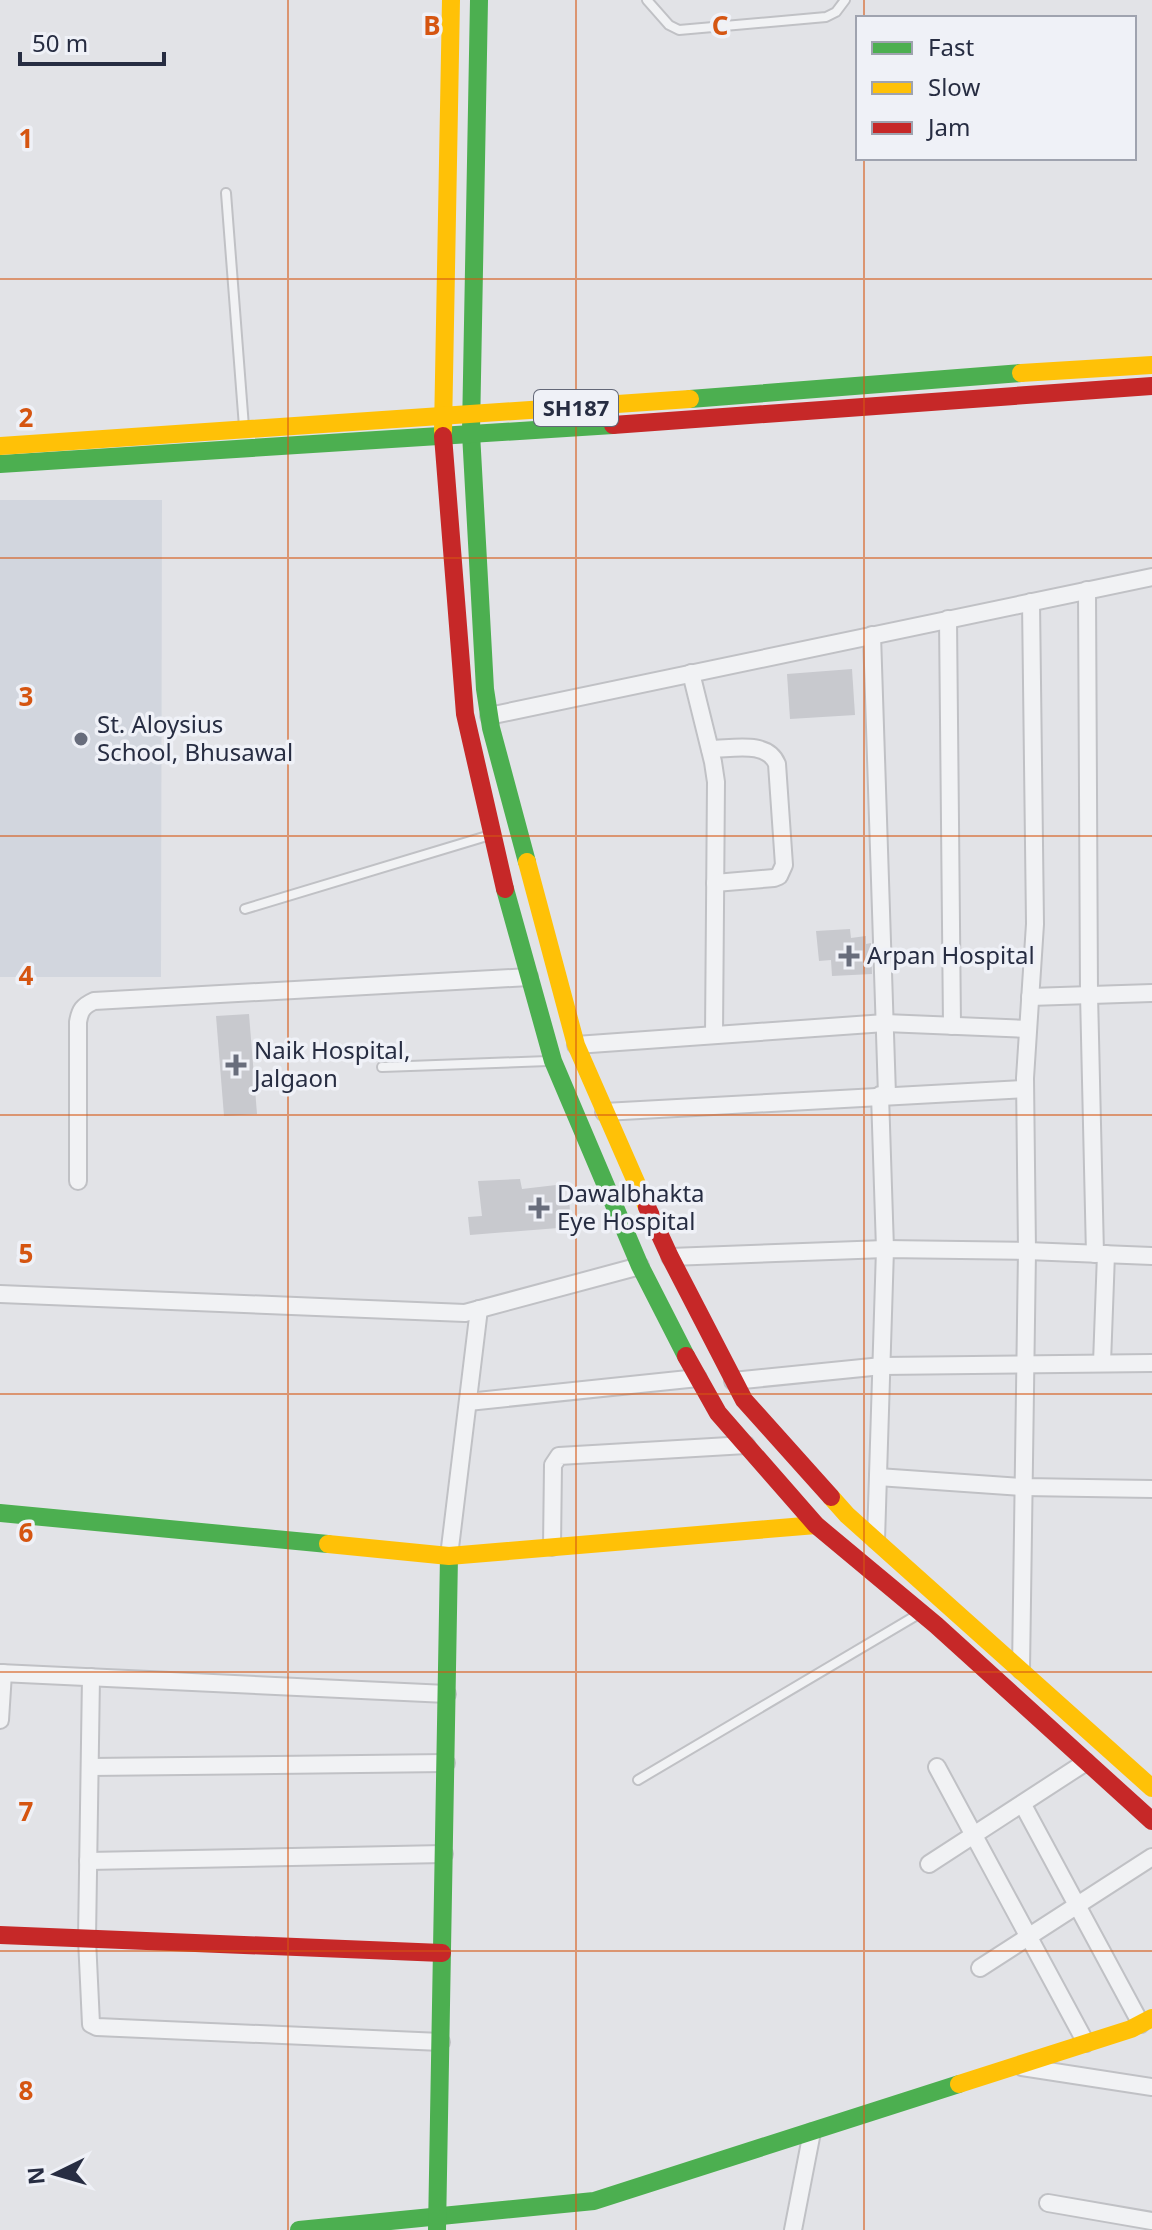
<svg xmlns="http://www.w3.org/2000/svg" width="1152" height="2230" viewBox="0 0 1152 2230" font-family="'Noto Sans',sans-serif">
<rect width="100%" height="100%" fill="#e2e3e7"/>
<path fill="#d2d6de" d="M0,500H162L161,977H0Z"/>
<g fill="#c8c9ce">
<path d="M852,669L855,715L790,719L787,674Z"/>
<path d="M850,929L851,938L866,936V944L871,943L872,974L832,976L831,960L819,961L816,931Z"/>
<path d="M249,1014L257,1114L224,1116L216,1016Z"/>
<path d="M520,1179L522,1189L556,1185V1190L563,1189L564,1197L569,1196L571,1227L470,1235L468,1217L482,1216L478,1181Z"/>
</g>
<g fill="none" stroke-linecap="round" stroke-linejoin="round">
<g stroke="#c0c1c5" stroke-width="12">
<g id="lane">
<path d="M647,0L669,25L679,30L826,17L836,12L845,0"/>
<path d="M226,193L244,427"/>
<path d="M245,909L487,836"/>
<path d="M382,1067L548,1061"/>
<path d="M638,1780L917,1615"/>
</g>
</g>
<g stroke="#c0c1c5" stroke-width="20">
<g id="street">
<path d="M1087,590L1089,994L1095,1254"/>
<path d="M948,619L952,1026"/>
<path d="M872,635L887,1095"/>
<path d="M691,673L713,762L716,782L714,1035"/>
<path d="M489,716L1152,577"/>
<path d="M710,749C732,749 767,740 777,764L784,865L779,876L774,878L715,883"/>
<path d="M1030,997L1152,993"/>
<path d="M576,1045L885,1023L1028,1029"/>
<path d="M604,1112L1025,1089"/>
<path d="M78,1181V1022C80,1010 83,1006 94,1001L529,977"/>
<path d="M670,1257L885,1249L1027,1251L1152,1256"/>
<path d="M0,1294L465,1313L640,1266"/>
<path d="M1102,1363L1106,1254"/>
<path d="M733,1381L882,1366L1152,1363"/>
<path d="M468,1402L698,1378"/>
<path d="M878,1477L1023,1487L1152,1489"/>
<path d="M876,1540L885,1249L880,1095"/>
<path d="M552,1547L553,1465L559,1456L746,1445"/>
<path d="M449,1556L479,1309"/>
<path d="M1021,1670L1027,1251L1025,1078L1035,924L1031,602"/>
<path d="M0,1673L447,1694"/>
<path d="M91,1677L87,1939L91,2024L97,2027L441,2042"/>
<path d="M0,1720L3,1673"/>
<path d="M90,1767L446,1763"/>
<path d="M937,1767L1086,2043"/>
<path d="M1023,1805L1141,2024"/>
<path d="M88,1861L444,1854"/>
<path d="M929,1864L1086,1762"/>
<path d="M980,1968L1152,1857"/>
<path d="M1022,2067L1152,2087"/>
<path d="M1048,2203L1152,2221"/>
<path d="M793,2230L812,2132"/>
</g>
</g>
<use href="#lane" stroke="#f1f2f4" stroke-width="8"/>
<use href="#street" stroke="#f1f2f4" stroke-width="16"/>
<g stroke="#4caf50" stroke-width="18">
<path d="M690,399L1021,373"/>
<path d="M471,431L479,0"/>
<path d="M471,433L485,689L491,728L527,862"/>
<path d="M0,464L613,425"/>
<path d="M505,889L553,1061L640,1266L686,1356"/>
<path d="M0,1513L328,1544"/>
<path d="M299,2230L594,2201L959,2084"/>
<path d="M437,2230L449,1556"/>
</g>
<g stroke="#ffc107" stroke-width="18">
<path d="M1021,373L1152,365"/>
<path d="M443,431L451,0"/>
<path d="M0,446L690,399"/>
<path d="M527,862L576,1045L647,1207"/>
<path d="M831,1497L847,1515L1152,1788"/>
<path d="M328,1544L449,1556L816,1525"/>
<path d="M959,2084L1131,2029L1152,2018"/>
</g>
<g stroke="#c62828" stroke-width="18">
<path d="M613,425L1152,386"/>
<path d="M443,436L465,714L505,889"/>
<path d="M647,1207L670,1257L744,1400L831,1497"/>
<path d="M686,1356L718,1413L816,1525L936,1625L1152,1821"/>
<path d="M0,1935L442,1953"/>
</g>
</g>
<path fill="none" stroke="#d55511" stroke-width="2" stroke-opacity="0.55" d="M288,0V2230M576,0V2230M864,0V18M864,158V2230M0,279H1152M0,558H1152M0,836H1152M0,1115H1152M0,1394H1152M0,1672H1152M0,1951H1152"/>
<g fill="#686d7c" stroke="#eff1f7" stroke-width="3">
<circle cx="81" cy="739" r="8"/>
<path d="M845 944h8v8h8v8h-8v8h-8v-8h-8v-8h8z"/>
<path d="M232 1053h8v8h8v8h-8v8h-8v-8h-8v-8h8z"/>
<path d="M535 1196h8v8h8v8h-8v8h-8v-8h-8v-8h8z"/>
</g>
<g text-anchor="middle" stroke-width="7" stroke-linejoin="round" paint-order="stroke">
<rect fill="#eff1f7" stroke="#636878" stroke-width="2" x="534" y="390" width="84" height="36" rx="6"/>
<g font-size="22" font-weight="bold" fill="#272d42">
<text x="576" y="416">SH187</text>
</g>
<g font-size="24" fill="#272d42" stroke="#eff1f7" text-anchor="start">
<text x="97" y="733">St. Aloysius<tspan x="97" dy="28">School, Bhusawal</tspan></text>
<text x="867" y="964">Arpan Hospital</text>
<text x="254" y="1059">Naik Hospital,<tspan x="254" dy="28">Jalgaon</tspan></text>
<text x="557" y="1202">Dawalbhakta<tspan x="557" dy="28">Eye Hospital</tspan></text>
</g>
</g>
<g font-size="26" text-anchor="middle" font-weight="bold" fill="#d55511" stroke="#eff1f7" stroke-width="7" stroke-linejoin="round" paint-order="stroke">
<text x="432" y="35">B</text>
<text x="720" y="35">C</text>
<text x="26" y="148">1</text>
<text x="26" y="427">2</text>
<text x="26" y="706">3</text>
<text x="26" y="985">4</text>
<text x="26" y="1263">5</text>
<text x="26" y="1542">6</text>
<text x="26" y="1821">7</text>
<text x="26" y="2100">8</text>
</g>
<rect x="856" y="16" width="280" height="144" fill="#eff1f7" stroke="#9fa3af" stroke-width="2"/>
<rect x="872" y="42" width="40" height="12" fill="#4caf50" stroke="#9fa3af" stroke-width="2"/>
<text x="928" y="56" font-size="24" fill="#272d42">Fast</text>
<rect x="872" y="82" width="40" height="12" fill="#ffc107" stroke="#9fa3af" stroke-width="2"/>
<text x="928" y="96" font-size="24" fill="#272d42">Slow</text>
<rect x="872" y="122" width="40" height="12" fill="#c62828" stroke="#9fa3af" stroke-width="2"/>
<text x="928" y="136" font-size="24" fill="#272d42">Jam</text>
<g transform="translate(56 2174) rotate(265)" stroke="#eff1f7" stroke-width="6" paint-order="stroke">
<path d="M0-6L14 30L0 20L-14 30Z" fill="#272d42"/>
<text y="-12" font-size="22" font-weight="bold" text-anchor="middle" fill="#272d42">N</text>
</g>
<path d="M20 52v12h144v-12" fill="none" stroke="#272d42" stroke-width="4"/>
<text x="32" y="52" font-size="24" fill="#272d42" stroke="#eff1f7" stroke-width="6" paint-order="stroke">50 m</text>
</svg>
